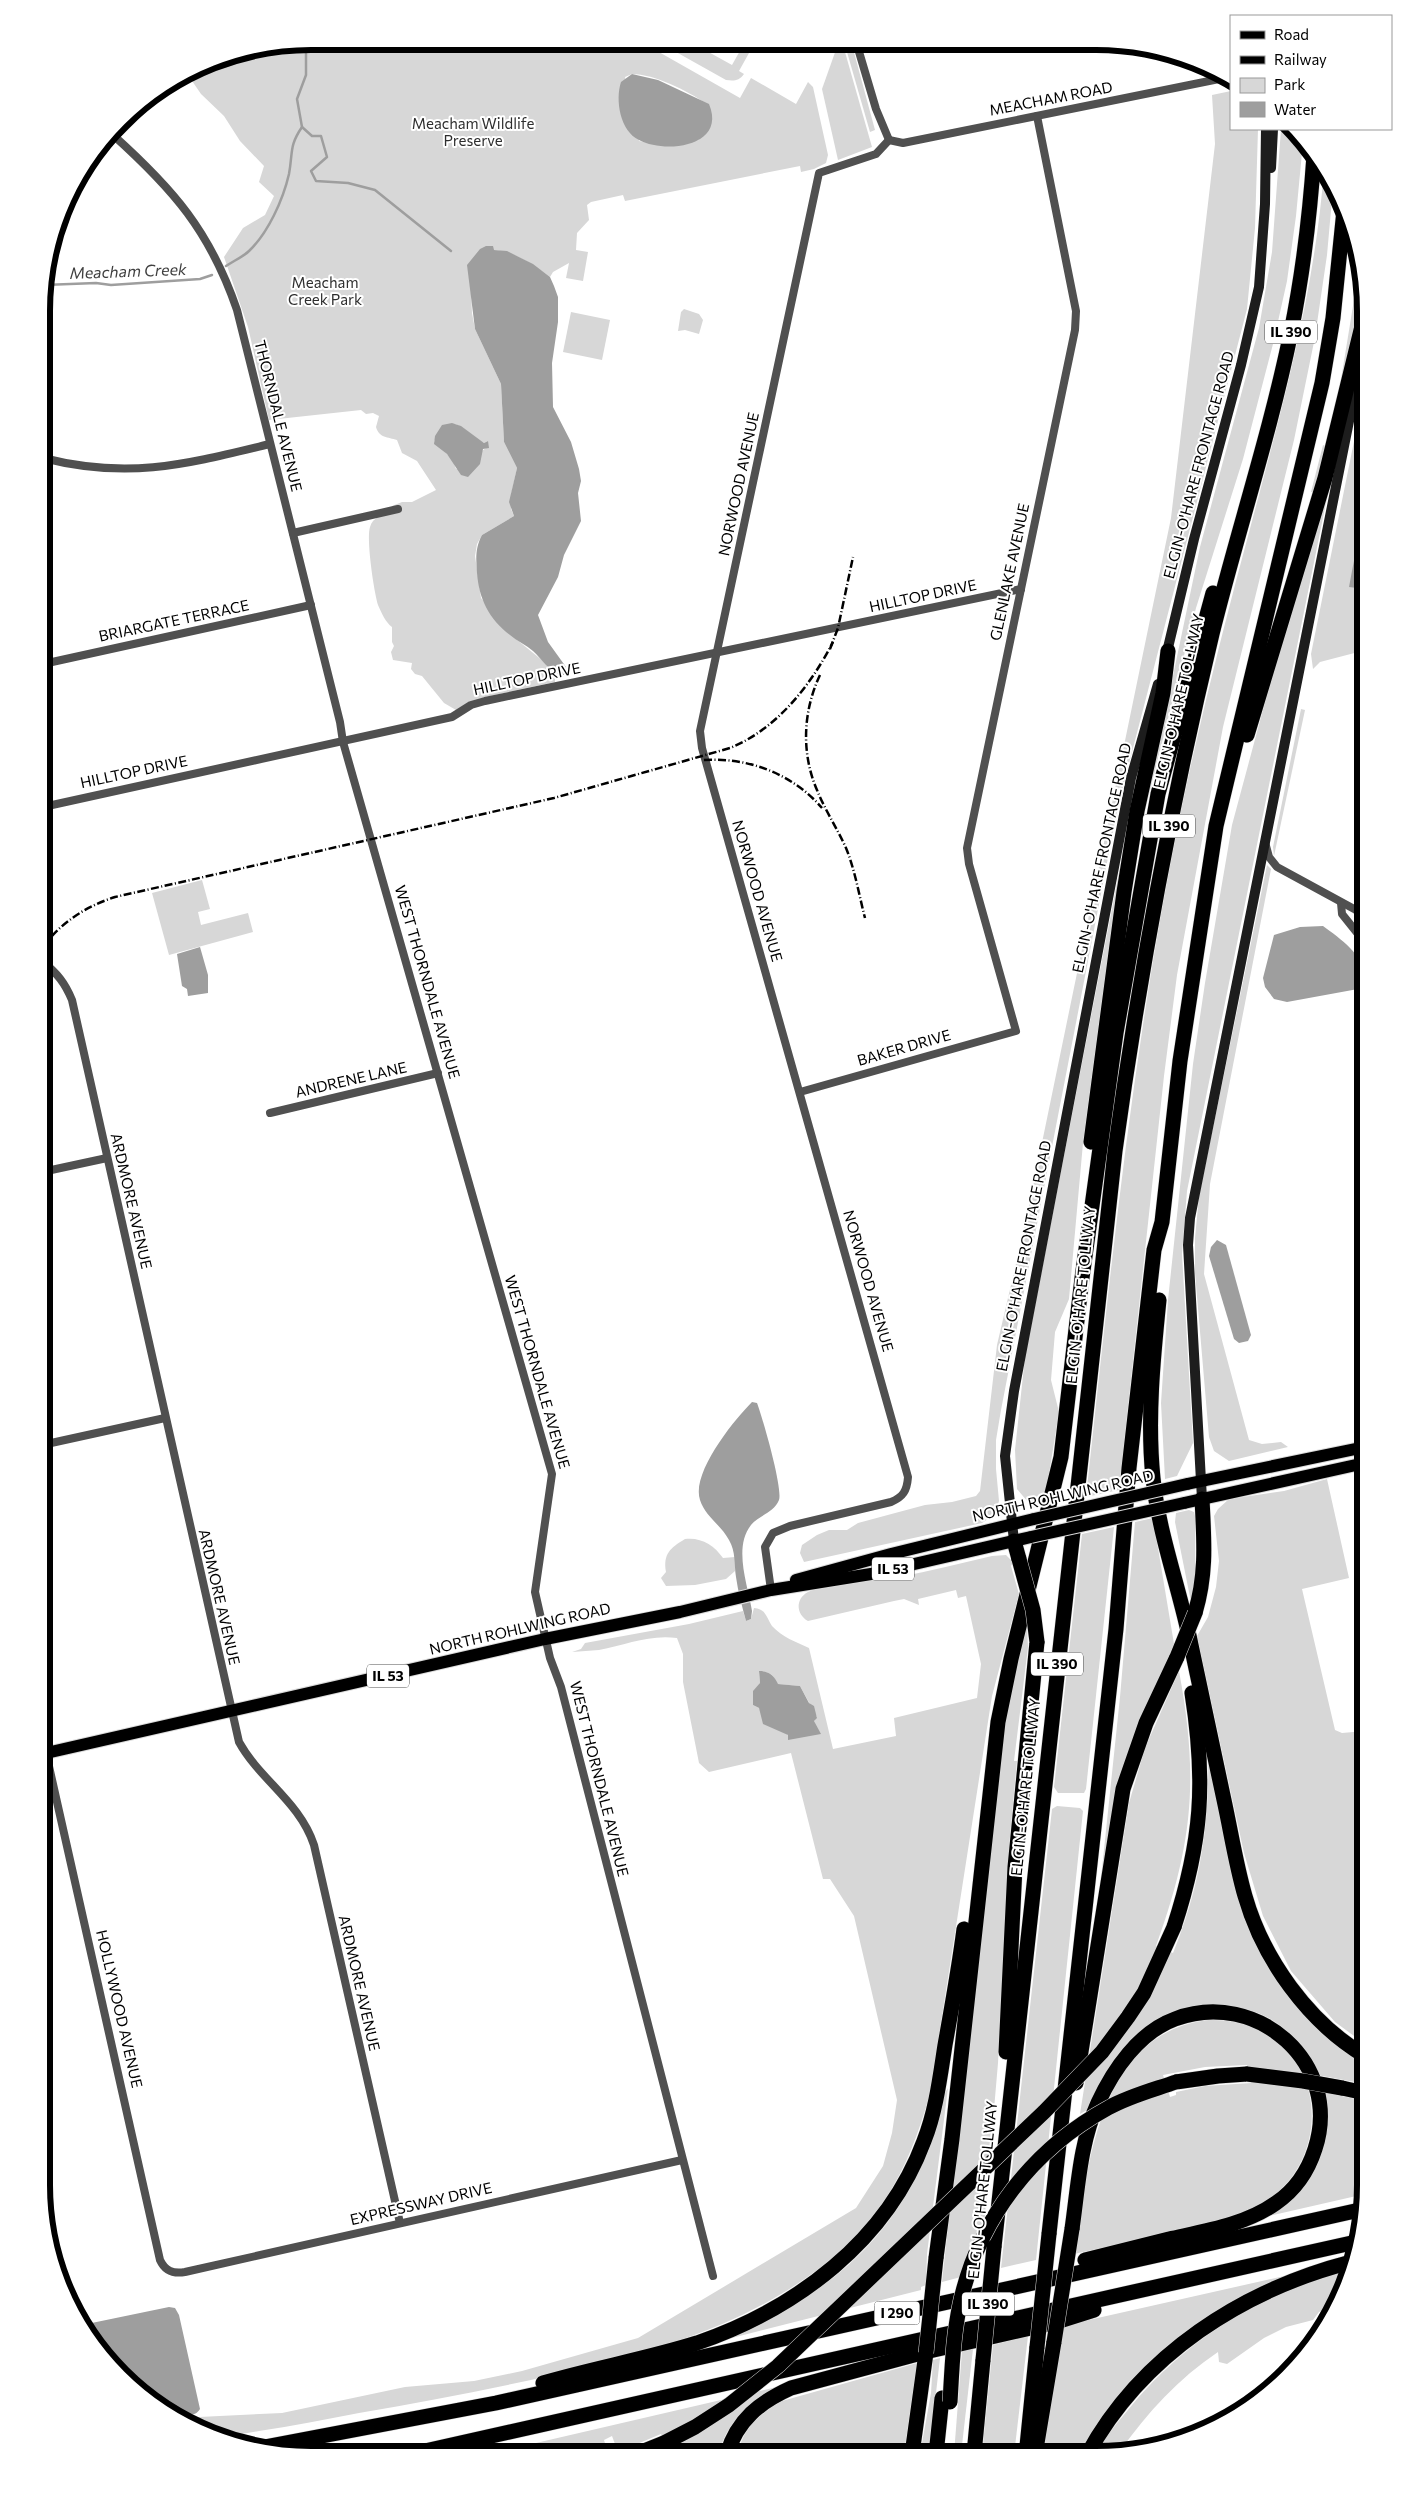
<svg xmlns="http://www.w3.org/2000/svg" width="1407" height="2496" font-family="Commissioner,sans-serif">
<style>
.green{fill:#d7d7d7;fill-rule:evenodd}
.water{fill:#9e9e9e}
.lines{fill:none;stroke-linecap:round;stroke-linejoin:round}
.stream{stroke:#9e9e9e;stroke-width:2.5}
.primary-casing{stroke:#dbdbdb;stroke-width:14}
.highway-casing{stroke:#dbdbdb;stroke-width:16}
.street{stroke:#505050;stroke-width:8}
.secondary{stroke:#1d1d1d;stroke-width:10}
.primary{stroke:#000;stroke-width:12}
.highway{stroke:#000;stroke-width:15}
.rail{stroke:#000;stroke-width:2.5;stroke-dasharray:8 2.5 1 2.5;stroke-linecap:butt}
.primary-bridge-casing{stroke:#dbdbdb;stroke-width:14;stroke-linecap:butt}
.highway-bridge-casing{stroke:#dbdbdb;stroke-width:16;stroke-linecap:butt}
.primary-bridge{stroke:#000;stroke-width:12}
.highway-bridge{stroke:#000;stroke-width:15}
.labels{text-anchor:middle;stroke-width:4;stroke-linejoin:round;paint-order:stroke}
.shield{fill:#fff;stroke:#4c4c4c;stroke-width:1}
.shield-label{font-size:14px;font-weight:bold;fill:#000}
.street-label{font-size:15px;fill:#000;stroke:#fff}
.park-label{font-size:15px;fill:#2e2e2e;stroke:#fff}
.water-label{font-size:16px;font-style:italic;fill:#3f3f3f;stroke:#fff}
.rim{fill:none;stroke:#000;stroke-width:6}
</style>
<rect width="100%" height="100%" fill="#fff"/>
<g class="green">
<path d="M 311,41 L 643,43 L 740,98 L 751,78 L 796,104 L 808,82 L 813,87 L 828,155 L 826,163 L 814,169 L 801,172 L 800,166 L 625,201 L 623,195 L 591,202 L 587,205 L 589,220 L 577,233 L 576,250 L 588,252 L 583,281 L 566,278 L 569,263 L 553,272 L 550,277 C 532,264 516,252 494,250 L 471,291 L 472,313 L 475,329 L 501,384 L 504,442 L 517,468 L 511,495 L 511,509 L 514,516 L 482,535 L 477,544 L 475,556 L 481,598 L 516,639 L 543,661 L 555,674 L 555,682 L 485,697 L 456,710 L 444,703 L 422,676 L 415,674 L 411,669 L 412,663 L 393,660 L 391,652 L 394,646 L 392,642 L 392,627 C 386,623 381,612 378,605 C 374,592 366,539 370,527 C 373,517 382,515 391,512 L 392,506 L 402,502 L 412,502 L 436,490 L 417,461 L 402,453 L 397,440 C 388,437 379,438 376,427 L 379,416 L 373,413 L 366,414 L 361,410 L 269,420 L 248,327 L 224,257 L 243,228 L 265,215 L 274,196 L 259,182 L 264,166 L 240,141 L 224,116 L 201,94 L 188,75 L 208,62 ZM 632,74 C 654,74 688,91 705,103 L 699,140 L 667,146 L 639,141 L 625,77 ZM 455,424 C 466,428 474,438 484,443 L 488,441 L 486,448 L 456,469 L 453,460 L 434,441 Z"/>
<path d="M 660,43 L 694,44 L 732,65 L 741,49 L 749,53 L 739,71 L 744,74 C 739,81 734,81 726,80 Z"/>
<polygon points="838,44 843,45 872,147 838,160 822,89"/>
<polygon points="845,45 852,45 875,130 870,132"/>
<polygon points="1231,91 1231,129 1258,129 1255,228 1247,309 1118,806 1001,1410 996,1440 996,1469 999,1501 994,1515 982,1523 804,1562 800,1553 802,1545 817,1535 829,1530 847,1530 858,1523 925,1505 952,1502 976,1496 980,1491 997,1345 1025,1225 1171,518 1215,144 1212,95"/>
<polygon points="1281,129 1292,129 1303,142 1296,216 1287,281 1273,344 1243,459 1196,608 1144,814 1200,547 1259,328 1272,252"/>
<path d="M 1324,169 L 1333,188 L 1327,255 L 1315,337 L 1294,440 L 1223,727 L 1177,975 L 1164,1076 L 1119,1490 L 1086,1497 C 1112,1257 1136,1015 1188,778 C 1207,692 1229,606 1252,521 C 1283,405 1315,290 1324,169 Z"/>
<polygon points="1359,269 1363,297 1362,303 1351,344 1345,383 1313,492 1311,492 1323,445 1325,446 1338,398"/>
<polygon points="684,309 699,314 703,320 699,334 685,330 678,331 681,312"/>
<polygon points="571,312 610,320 602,360 563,352"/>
<polygon points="1366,382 1366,650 1320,662 1313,669 1311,654"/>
<polygon points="1326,498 1327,498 1187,1191 1182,1254 1193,1443 1177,1476 1165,1479 1161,1403 1168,1300 1193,1064 1205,983 1232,825 1268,691"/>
<polygon points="1301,709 1305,710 1274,856 1273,847"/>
<polygon points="1134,795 1115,902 1083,1143 1069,1299 1055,1332 1051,1380 1059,1412 1044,1505 1033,1508 1017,1489 1015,1450 1025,1357"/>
<polygon points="1267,865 1271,869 1210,1184 1204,1274 1249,1440 1262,1444 1281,1442 1288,1447 1229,1461 1214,1451 1209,1437 1195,1273 1195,1238 1199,1196"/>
<polygon points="202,880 210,909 198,912 201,925 248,913 253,932 169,955 152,893"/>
<polygon points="1327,1479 1349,1578 1302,1589 1335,1730 1342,1733 1365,1731 1365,2044 1335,2022 1291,1971 1263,1916 1244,1853 1197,1636 1208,1617 1216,1587 1219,1561 1214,1516 1218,1509 1229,1499 1284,1491"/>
<polygon points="1189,1510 1194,1512 1195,1516 1195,1577 1191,1602 1175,1522 1176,1513"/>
<polygon points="1153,1518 1174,1644 1129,1752 1096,1926 1120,1697 1135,1522"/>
<polygon points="1114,1527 1086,1789 1084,1793 1058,1793 1054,1787 1082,1534"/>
<path d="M 685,1539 C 701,1537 714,1545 723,1558 L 735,1557 L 735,1571 L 726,1579 L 695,1585 L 666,1586 L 661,1578 L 666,1572 C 663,1554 670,1548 685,1539 Z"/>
<path d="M 1006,1555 L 1013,1562 L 1011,1566 L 1019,1594 L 992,1696 L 930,2093 C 908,2174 876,2230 806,2278 C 767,2305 725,2325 680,2340 C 576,2374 466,2394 359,2413 C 326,2419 293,2426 259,2431 C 247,2433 233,2436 220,2437 C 209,2437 198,2428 189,2422 L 199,2417 L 282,2413 L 405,2387 L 474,2381 L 522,2371 L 638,2338 L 856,2208 L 883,2166 L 892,2133 L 897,2100 L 854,1916 L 830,1879 L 823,1879 L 791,1753 L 709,1772 L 699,1763 L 683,1682 L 683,1654 L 677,1638 C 650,1634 625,1645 599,1650 C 590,1651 581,1651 572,1652 L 581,1649 L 585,1643 L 689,1624 L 743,1611 L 746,1621 L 751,1619 L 754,1608 C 766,1609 766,1617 772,1626 C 782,1637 796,1642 809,1648 L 833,1749 L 896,1736 L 894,1718 L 977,1698 L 981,1664 L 966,1596 L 958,1598 L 956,1590 L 918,1599 L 919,1605 L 904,1599 L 894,1601 L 808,1621 C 796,1614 795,1599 808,1592 C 825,1583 877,1581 899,1577 C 930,1571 961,1563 992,1556 ZM 759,1672 C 769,1671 774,1675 777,1684 L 800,1686 L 817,1717 L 814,1721 L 816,1728 L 788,1735 L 763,1715 L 759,1708 L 753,1705 L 760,1683 Z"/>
<polygon points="1027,1626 1028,1647 1014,1761 1017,1761 1009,1847 998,2063 980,2272 942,2282 987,1865 1006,1709"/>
<path d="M 1179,1671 C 1199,1778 1193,1844 1156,1946 L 1173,1953 C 1201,1884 1210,1823 1208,1748 L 1252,1933 L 1365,2063 L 1365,2084 L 1317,2075 C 1308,2062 1301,2048 1291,2036 C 1262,2002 1211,2001 1172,2013 L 1089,2109 L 1080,2114 L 1129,1803 L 1145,1748 Z"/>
<polygon points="1057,1806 1080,1808 1083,1811 1036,2260 1001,2268 1052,1809"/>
<path d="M 1208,2020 C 1222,2020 1236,2021 1249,2026 C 1326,2052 1332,2156 1268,2200 C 1241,2219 1203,2226 1171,2233 C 1139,2240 1106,2247 1074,2254 C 1088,2168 1097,2033 1208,2020 ZM 1247,2065 L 1251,2083 L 1205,2086 L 1176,2092 L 1176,2095 L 1170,2097 L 1163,2075 L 1205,2067 Z"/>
<path d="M 948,2088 L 927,2254 L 926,2285 L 921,2287 L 921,2290 L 716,2342 C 743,2328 771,2316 798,2301 C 848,2273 891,2228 916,2176 C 924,2161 931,2143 936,2127 C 939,2114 940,2099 948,2088 Z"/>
<polygon points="1323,2092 1365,2101 1365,2194 1265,2217 1324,2142 1326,2116"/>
<path d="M 1349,2270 L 1345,2288 L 1335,2305 L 1319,2312 L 1313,2320 L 1286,2327 L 1264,2338 L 1227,2364 L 1219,2362 L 1218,2352 C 1179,2378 1147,2413 1120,2451 L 1096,2455 C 1105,2436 1119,2421 1132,2405 C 1189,2337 1264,2292 1349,2270 Z"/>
<path d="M 1302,2272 C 1270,2287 1236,2301 1205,2319 C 1157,2347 1104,2405 1079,2455 L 1043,2455 L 1062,2326 Z"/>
<polygon points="1028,2336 1014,2455 982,2454 993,2345"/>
<polygon points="973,2349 961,2454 954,2454 962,2351"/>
<polygon points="940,2358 929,2454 920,2454 931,2393 933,2360"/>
<path d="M 917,2363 L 904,2454 L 738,2454 C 742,2428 761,2413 782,2401 Z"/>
<path d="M 781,2386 C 752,2402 727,2419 719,2454 L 662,2454 L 669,2450 L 661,2434 L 618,2452 L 612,2436 L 604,2440 L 608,2453 L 493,2453 Z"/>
</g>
<g class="water">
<path d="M 632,74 L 658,80 L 709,104 C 727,147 665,154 639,140 C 620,131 615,100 621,82 Z"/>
<path d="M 486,246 L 493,246 L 494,250 L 507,251 L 533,264 L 550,277 L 554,286 L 558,297 L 558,322 L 552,363 L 553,407 L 571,442 L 579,469 L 581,481 L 578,493 L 581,521 L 564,555 L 558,577 L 538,615 L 548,642 L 566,667 L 565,675 C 552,676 543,660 533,651 C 526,645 517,641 510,635 C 489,619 479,599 477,573 C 476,559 475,548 482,535 L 514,516 L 509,502 L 517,468 L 504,442 L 501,384 L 475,329 L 467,265 L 480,249 Z"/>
<polygon points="452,423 461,426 484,443 488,441 489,448 483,449 480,464 468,477 461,475 447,454 434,444 435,436 442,425"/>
<polygon points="1366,497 1366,586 1357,588 1349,587"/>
<path d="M 1323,926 C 1342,940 1369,958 1364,985 L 1358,989 L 1287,1002 L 1274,999 L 1265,987 L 1263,978 L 1274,935 L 1300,927 Z"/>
<polygon points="200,947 208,975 208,993 188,996 187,989 182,986 177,954"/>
<polygon points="1217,1240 1226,1245 1251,1335 1248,1341 1239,1343 1234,1339 1209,1256 1211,1247"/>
<path d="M 752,1402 L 757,1403 C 762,1416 783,1488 779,1500 C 774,1513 759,1515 751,1525 C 733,1548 748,1585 752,1611 L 751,1619 L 746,1621 C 742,1606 738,1592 736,1577 C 734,1564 736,1552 729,1540 C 721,1525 705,1516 700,1500 C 691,1473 734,1420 752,1402 Z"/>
<path d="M 759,1671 C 769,1671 774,1675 778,1684 L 800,1686 L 809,1703 L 814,1706 L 817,1718 L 814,1721 L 821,1734 L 788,1740 L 788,1735 L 763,1724 L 759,1708 L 753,1705 L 753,1691 L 760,1683 Z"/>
<path d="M 169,2307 L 175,2308 L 179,2315 L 200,2409 C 189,2428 144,2398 133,2387 C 116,2372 102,2352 87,2335 L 82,2325 Z"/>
</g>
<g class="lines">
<g class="stream">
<polyline points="302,127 312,136 321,136 327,157 311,171 316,181 348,183 375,190 451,251"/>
<path d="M 226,266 C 233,261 243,257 249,251 C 268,233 283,200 289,174 C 293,152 289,146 302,127 L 297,99 L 306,75 L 306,49 L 310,41"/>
<polyline points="44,285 96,283 111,285 200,279 212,275"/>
</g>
<g class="primary-casing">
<g id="primary">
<polyline points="1187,1484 1365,1447"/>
<polyline points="1184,1503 1365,1463"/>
<polyline points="796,1580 891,1554 1034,1519"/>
<polyline points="42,1754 545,1639 680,1612 771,1590 871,1574 1031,1537"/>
</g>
</g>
<g class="highway-casing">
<g id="highway">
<polyline points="1247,735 1325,478 1361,330 1366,321"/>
<polyline points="1091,1142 1124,892 1137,811 1163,693 1168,651"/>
<path d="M 1159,1300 C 1153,1359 1147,1419 1153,1478 C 1159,1536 1180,1589 1191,1645 C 1202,1697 1213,1749 1224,1800 C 1231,1832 1236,1865 1245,1896 C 1263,1959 1308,2022 1365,2056"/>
<polyline points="1014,1541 1019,1559"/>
<path d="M 1195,1613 C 1207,1573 1204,1540 1202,1499"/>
<path d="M 1174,1927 C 1202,1841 1206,1782 1192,1693"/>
<polyline points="1006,2052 1015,1867 1037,1642"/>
<polyline points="1176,2082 1218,2076 1247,2074"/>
<polyline points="1076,2083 1123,1789 1146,1723 1177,1657"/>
<polyline points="1342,2088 1365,2093"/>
<path d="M 1072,2229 C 1078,2188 1080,2142 1098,2103 C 1113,2070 1139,2032 1175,2019 C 1257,1988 1343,2064 1315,2149 C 1308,2171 1295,2190 1276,2203 C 1245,2225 1205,2231 1169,2239 C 1141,2246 1113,2253 1085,2260"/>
<polyline points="1049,2234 1116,1629 1129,1468 1154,1250 1162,1222 1180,1061 1216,826 1322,383 1333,318 1344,210"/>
<path d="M 994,2247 L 1115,1151 C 1139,977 1171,805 1212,634 C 1237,533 1270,434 1291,332 C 1303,273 1310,214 1314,155"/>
<polyline points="936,2258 952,2139 998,1722 1011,1659 1061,1457 1082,1278 1116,1033 1158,794 1213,593"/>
<path d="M 543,2383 C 594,2368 646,2359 697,2343 C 796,2309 887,2241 924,2141 C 936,2111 940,2077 945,2045 C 952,2006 959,1968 964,1929"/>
<polyline points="1027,2446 1037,2347"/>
<polyline points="259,2448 496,2403 1364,2209"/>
<polyline points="416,2453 1356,2242"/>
<polyline points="639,2453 664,2443"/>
<path d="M 727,2454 C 737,2420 760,2402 791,2388 L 925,2352 L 1053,2323 L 1094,2310"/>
<polyline points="912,2454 926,2353"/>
<polyline points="936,2454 942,2398"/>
<polyline points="974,2454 983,2360"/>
<polyline points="1035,2455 1054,2342"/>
<path d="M 1087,2455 C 1142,2354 1243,2290 1351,2262"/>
</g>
</g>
<g class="street">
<polyline points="857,45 876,109 889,140"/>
<path d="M 113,135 C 173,189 210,231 237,310 L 340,722 L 343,742 L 552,1474 L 535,1592 L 550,1658 L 561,1687 L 713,2276"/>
<polyline points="115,137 162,90"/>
<polyline points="889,140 903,143 1219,79"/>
<path d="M 43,458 C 129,480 187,464 270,444"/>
<polyline points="293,533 398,509"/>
<polyline points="43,664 311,605"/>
<polyline points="43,807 452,717 471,705 485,701 1021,589"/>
<polyline points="1265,842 1269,857 1277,867 1356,910 1366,921"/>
<polyline points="1341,903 1342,914 1366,944"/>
<path d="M 43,962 C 57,973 65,983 72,1000 L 239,1742 C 260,1780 300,1802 314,1845 L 400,2223"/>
<polyline points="800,1092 1016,1031 969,864 967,848 1075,330 1076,311 1037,116"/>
<polyline points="270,1113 438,1073"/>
<polyline points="42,1172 107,1158"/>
<polyline points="42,1445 165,1418"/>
<path d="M 771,1590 L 765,1547 L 773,1533 L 790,1526 L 891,1502 C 903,1497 907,1491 908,1477 L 702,748 L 700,731 L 819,173 L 876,154 L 889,140"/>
<path d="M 46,1753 L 160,2260 C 165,2271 173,2274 185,2272 L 682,2160"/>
</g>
<g class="secondary">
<polyline points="1271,168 1273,129"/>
<polyline points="1166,656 1194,539 1241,365 1259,287 1265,204 1266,129"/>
<polyline points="1202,1499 1188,1245 1190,1218 1362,356"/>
<polyline points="1014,1541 1005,1456 1014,1391 1131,778 1158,684"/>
</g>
<use href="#primary" class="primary"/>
<use href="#highway" class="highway"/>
<g class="rail">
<polyline points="830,649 838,628 853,557"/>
<path d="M 820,675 C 803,711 801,753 817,790 C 825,810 837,828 846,848 C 855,870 859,895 865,918"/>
<path d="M 704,760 C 748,757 793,774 822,808"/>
<path d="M 43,947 C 61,922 87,906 115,897 L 554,798 L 730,748 C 777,729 811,685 833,642"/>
</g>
<g class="primary-bridge-casing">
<g id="primary-bridge">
<polyline points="1034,1519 1187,1484"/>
<polyline points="1031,1537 1184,1503"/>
</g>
</g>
<g class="highway-bridge-casing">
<g id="highway-bridge">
<polyline points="1019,1559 1033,1610 1037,1642"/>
<polyline points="1177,1657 1195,1613"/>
<polyline points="1247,2074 1303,2081 1342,2088"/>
<polyline points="1054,2342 1072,2229"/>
<polyline points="1037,2347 1049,2234"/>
<polyline points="926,2353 936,2258"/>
<polyline points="983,2360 994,2247"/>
<path d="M 950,2402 C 952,2369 953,2336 960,2304 C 978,2219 1033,2149 1108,2108 C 1129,2096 1153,2090 1176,2082"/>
<polyline points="664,2443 695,2427 729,2405 778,2366 1044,2112 1102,2052 1128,2017 1144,1993 1174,1927"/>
</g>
</g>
<use href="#primary-bridge" class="primary-bridge"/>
<use href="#highway-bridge" class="highway-bridge"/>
</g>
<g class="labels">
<g class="shield">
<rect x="1265" y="320.5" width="52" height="23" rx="4"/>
<rect x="1143" y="814.5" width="52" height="23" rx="4"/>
<rect x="872" y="1557.5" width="42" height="23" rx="4"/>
<rect x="1031" y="1652.5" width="52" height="23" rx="4"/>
<rect x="367" y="1664.5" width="42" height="23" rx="4"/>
<rect x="962" y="2292.5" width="52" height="23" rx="4"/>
<rect x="874.5" y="2301.5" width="45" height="23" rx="4"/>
</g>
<g class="shield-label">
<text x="1291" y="337">IL 390</text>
<text x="1169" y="831">IL 390</text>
<text x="893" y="1574">IL 53</text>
<text x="1057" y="1669">IL 390</text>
<text x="388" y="1681">IL 53</text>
<text x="988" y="2309">IL 390</text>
<text x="897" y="2318">I 290</text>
</g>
<g class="street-label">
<text transform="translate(1051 99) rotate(-11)" y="5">MEACHAM ROAD</text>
<text transform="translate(278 416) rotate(76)" y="5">THORNDALE AVENUE</text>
<text transform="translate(1199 465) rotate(-75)" y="5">ELGIN-O'HARE FRONTAGE ROAD</text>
<text transform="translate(739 484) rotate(-78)" y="5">NORWOOD AVENUE</text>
<text transform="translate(1010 572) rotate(-78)" y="5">GLENLAKE AVENUE</text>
<text transform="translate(923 596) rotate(-12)" y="5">HILLTOP DRIVE</text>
<text transform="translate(174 621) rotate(-12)" y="5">BRIARGATE TERRACE</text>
<text transform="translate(527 679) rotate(-12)" y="5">HILLTOP DRIVE</text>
<text transform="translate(1179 701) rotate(-77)" y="5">ELGIN-O'HARE TOLLWAY</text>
<text transform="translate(134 772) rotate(-12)" y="5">HILLTOP DRIVE</text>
<text transform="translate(1102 858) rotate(-78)" y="5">ELGIN-O'HARE FRONTAGE ROAD</text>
<text transform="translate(757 891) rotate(74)" y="5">NORWOOD AVENUE</text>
<text transform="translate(427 982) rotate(74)" y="5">WEST THORNDALE AVENUE</text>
<text transform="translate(904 1048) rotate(-16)" y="5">BAKER DRIVE</text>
<text transform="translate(351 1080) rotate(-13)" y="5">ANDRENE LANE</text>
<text transform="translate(131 1201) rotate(77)" y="5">ARDMORE AVENUE</text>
<text transform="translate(1024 1256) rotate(-79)" y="5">ELGIN-O'HARE FRONTAGE ROAD</text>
<text transform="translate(868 1281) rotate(74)" y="5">NORWOOD AVENUE</text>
<text transform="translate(1081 1295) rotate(-84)" y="5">ELGIN-O'HARE TOLLWAY</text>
<text transform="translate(537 1372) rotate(74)" y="5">WEST THORNDALE AVENUE</text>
<text transform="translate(1063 1496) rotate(-13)" y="5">NORTH ROHLWING ROAD</text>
<text transform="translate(219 1597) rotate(77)" y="5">ARDMORE AVENUE</text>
<text transform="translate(520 1629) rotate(-13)" y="5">NORTH ROHLWING ROAD</text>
<text transform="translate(599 1779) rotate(76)" y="5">WEST THORNDALE AVENUE</text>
<text transform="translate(1026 1787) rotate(-84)" y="5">ELGIN-O'HARE TOLLWAY</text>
<text transform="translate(359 1983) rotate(77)" y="5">ARDMORE AVENUE</text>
<text transform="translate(119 2009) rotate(77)" y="5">HOLLYWOOD AVENUE</text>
<text transform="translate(983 2190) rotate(-84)" y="5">ELGIN-O'HARE TOLLWAY</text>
<text transform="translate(421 2204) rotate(-13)" y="5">EXPRESSWAY DRIVE</text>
</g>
<g class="park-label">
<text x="473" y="129">Meacham Wildlife<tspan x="473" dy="17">Preserve</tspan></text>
<text x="325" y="288">Meacham<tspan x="325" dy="17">Creek Park</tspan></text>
</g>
<g class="water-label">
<text transform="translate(128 271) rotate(-2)" y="6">Meacham Creek</text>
</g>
</g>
<path d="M0 0H1407V2496H0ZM311 50H1096A261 261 0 0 1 1357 311V2185A261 261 0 0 1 1096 2446H311A261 261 0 0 1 50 2185V311A261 261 0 0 1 311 50Z" fill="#fff" fill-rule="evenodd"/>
<path class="rim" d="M311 50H1096A261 261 0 0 1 1357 311V2185A261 261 0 0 1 1096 2446H311A261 261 0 0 1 50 2185V311A261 261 0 0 1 311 50Z"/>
<rect x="1230" y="15" width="162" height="115" fill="#ffffff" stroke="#999999"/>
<rect x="1240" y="31" width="25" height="8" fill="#000000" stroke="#999999"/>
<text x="1274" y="40" font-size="15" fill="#000000">Road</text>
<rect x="1240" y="56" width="25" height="8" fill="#000000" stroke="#999999"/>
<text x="1274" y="65" font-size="15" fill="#000000">Railway</text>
<rect x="1240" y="78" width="25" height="15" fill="#d7d7d7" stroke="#999999"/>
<text x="1274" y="90" font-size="15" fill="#000000">Park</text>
<rect x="1240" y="102" width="25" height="15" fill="#9e9e9e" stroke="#999999"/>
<text x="1274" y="115" font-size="15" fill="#000000">Water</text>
</svg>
